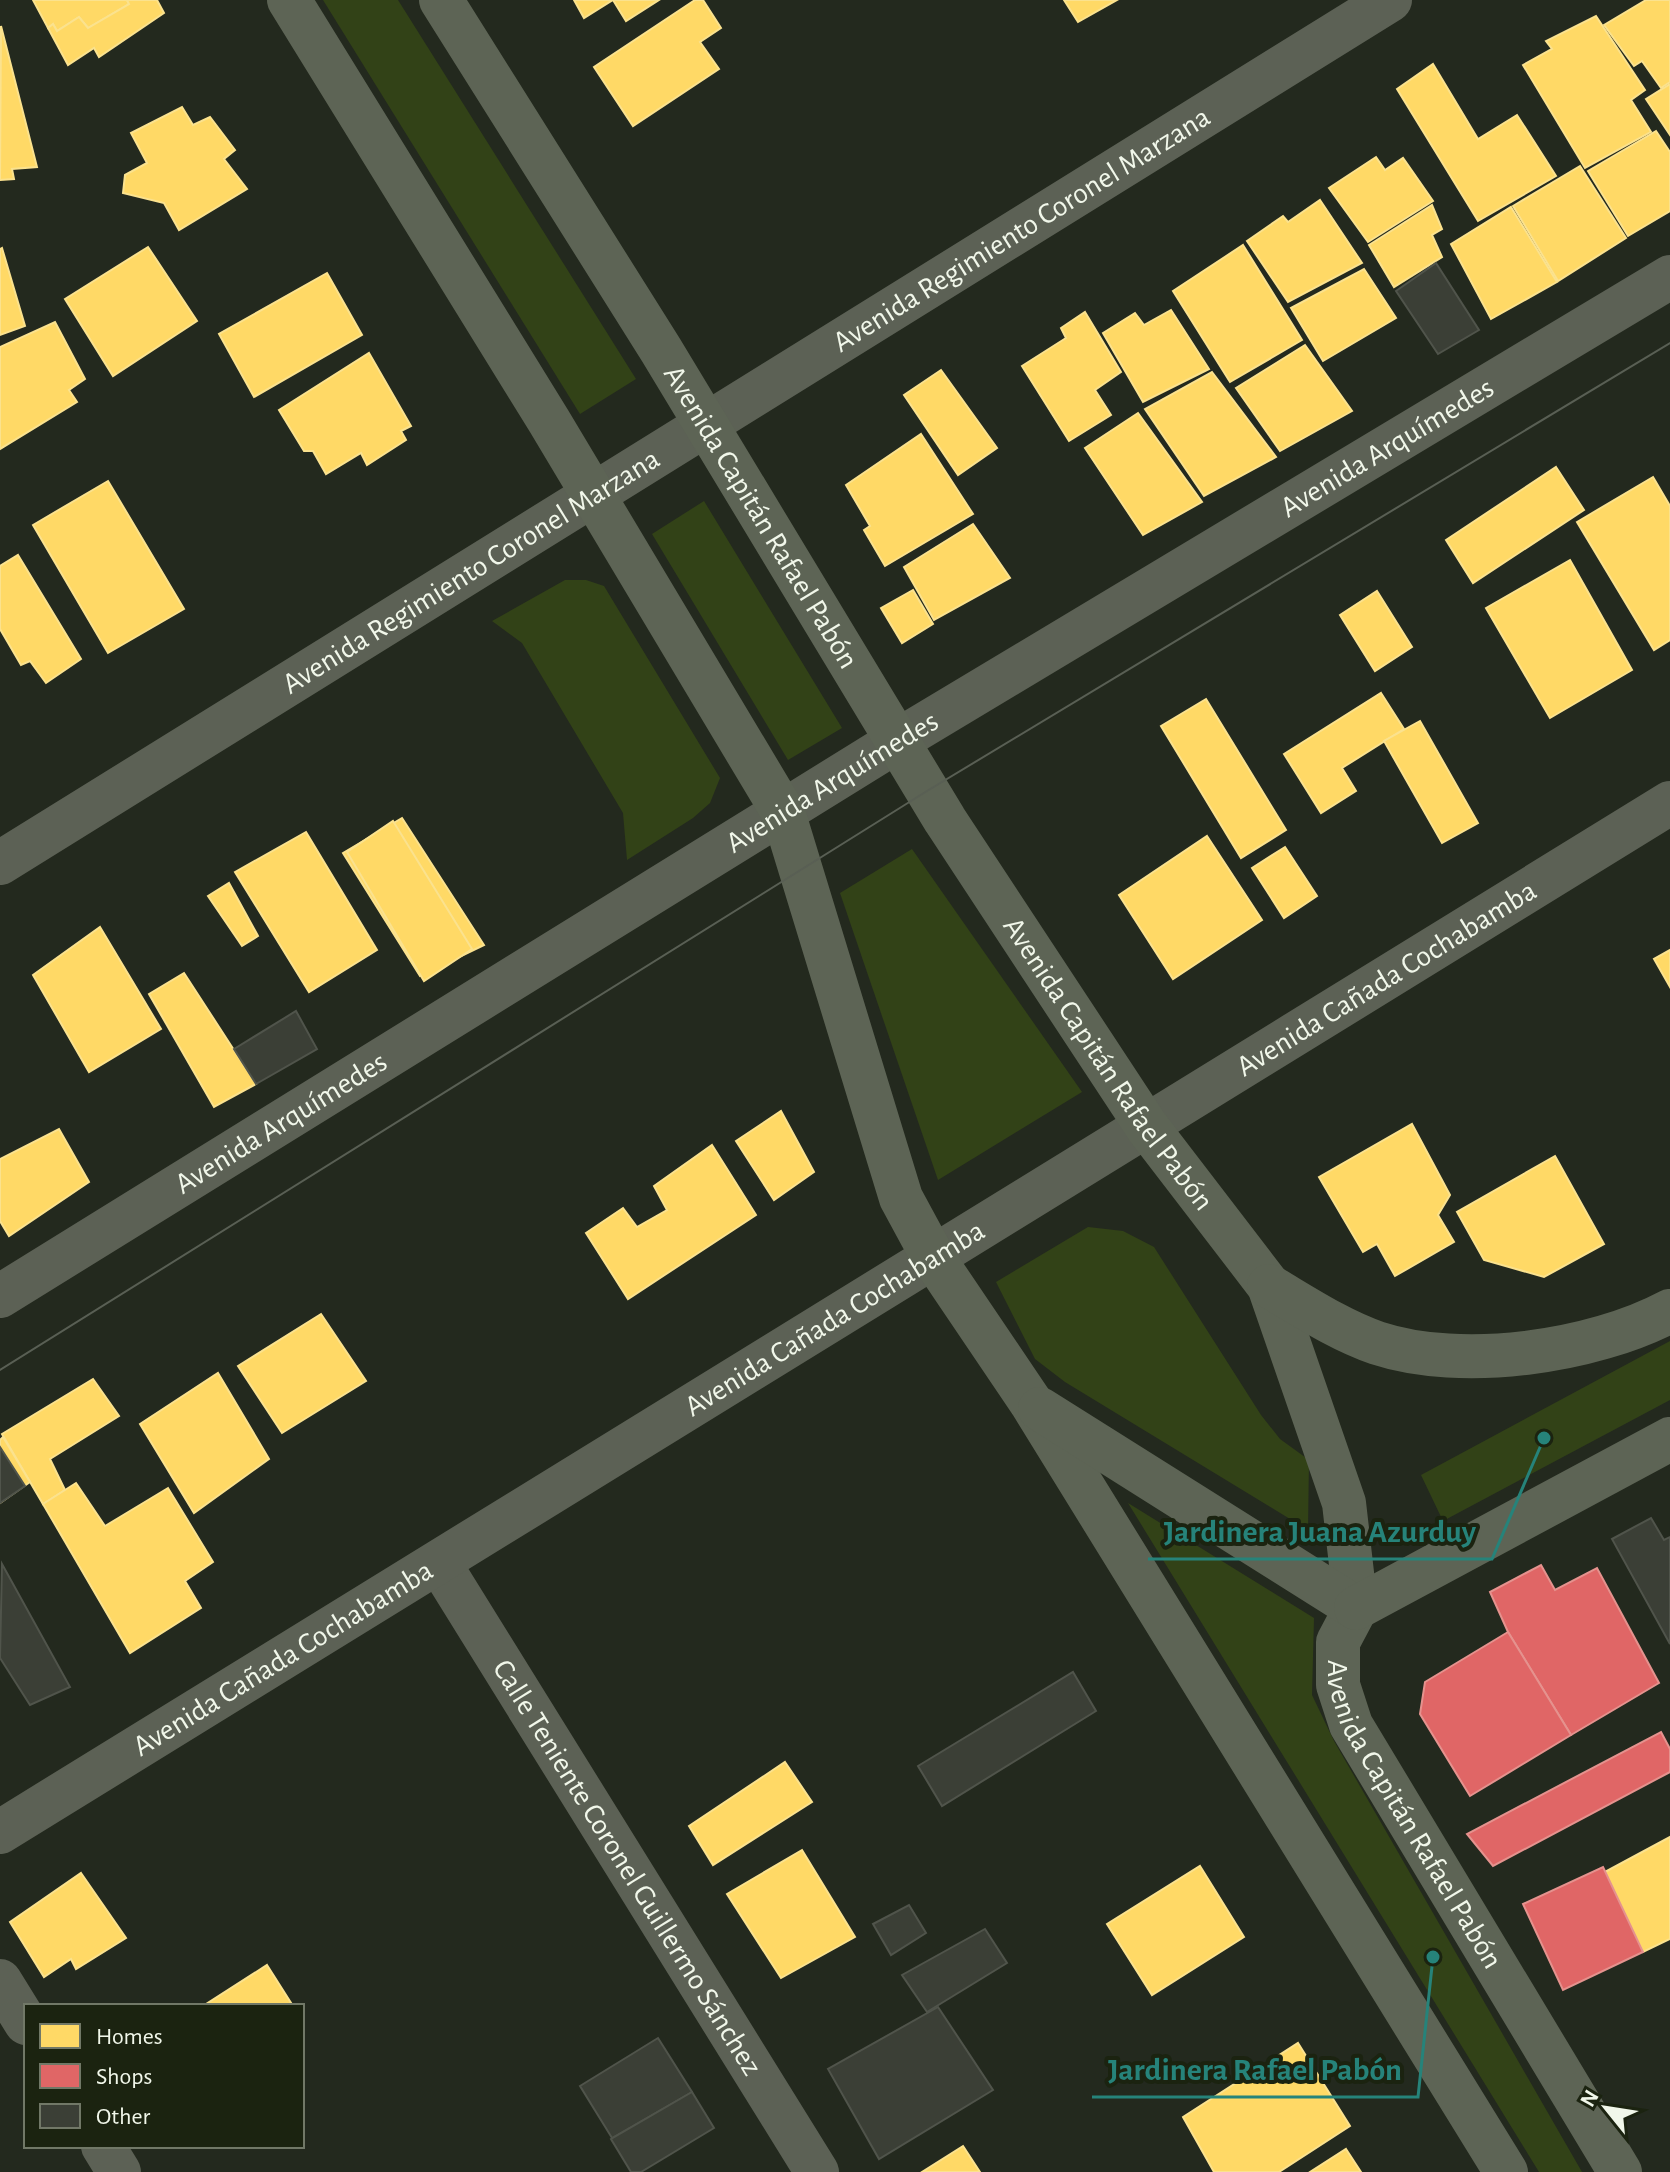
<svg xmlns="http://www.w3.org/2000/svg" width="1670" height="2172" font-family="'Alegreya Sans',sans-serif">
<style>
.green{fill:#324217}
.homes{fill:#ffd966;stroke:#fbe28e;stroke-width:2}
.shops{fill:#e06666;stroke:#e5928e;stroke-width:2}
.building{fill:#3b3f36;stroke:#50544b;stroke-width:2}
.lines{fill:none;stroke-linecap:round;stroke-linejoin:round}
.street{stroke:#5c6155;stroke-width:44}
.secondary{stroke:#5d6455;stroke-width:44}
.tram{stroke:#595f54;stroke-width:2}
.labels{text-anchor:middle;stroke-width:8;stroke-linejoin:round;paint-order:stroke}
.street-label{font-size:30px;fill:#f1f7ea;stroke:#1b2310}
.leader{fill:none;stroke:#26837a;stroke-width:3}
.callout-dot{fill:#26837a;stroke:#1b2310;stroke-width:3}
.callout-label{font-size:32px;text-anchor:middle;font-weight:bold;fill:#26837a;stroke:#1b2310;stroke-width:8;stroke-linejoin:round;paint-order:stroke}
</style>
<rect width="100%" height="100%" fill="#23291e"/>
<g class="green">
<polygon points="323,0 398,0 636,379 580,414"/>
<polygon points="704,501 842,728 788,760 652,534"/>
<polygon points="565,580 586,580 604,586 720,778 710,803 693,818 627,860 623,813 522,643 492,621"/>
<polygon points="912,849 1082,1092 938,1180 840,893"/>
<polygon points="1088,1227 1123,1231 1154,1247 1261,1415 1280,1439 1309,1460 1308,1530 1065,1382 1035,1359 996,1282"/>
<polygon points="1670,1341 1670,1400 1443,1521 1421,1475"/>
<polygon points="1128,1503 1314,1618 1312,1695 1334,1741 1582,2172 1539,2172"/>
</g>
<g class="homes">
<polygon points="33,0 127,0 129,4 88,28 79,17 57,31 53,24 48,28"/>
<polygon points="127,0 157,0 164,13 99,57 94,48 68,65 48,28 53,24 57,31 79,17 88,28 129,4"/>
<polygon points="574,0 659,0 626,21 613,0 584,18"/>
<polygon points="695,0 703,0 721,28 700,42 719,69 633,126 594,67"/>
<polygon points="1064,0 1117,0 1078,22"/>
<polygon points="1646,0 1670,0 1670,82 1661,88 1642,61 1634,66 1604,25"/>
<polygon points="1596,16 1645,90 1631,100 1651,132 1585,168 1523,65 1552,49 1546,41"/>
<polygon points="1,26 37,167 12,169 14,179 0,180"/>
<polygon points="1433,64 1478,139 1517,115 1556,176 1478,221 1397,89"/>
<polygon points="1670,84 1670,135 1646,99"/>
<polygon points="182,107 193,125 210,117 235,150 224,159 247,189 179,230 164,203 123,193 125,175 147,163 131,133"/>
<polygon points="1656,131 1670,152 1670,211 1628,236 1588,171"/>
<polygon points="1376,157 1385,170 1403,158 1433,201 1368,242 1329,188"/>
<polygon points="1580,166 1626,238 1558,281 1513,206"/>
<polygon points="1320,200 1362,263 1288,302 1247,241 1283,216 1288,222"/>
<polygon points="1432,205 1442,229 1432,235 1442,257 1394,287 1369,245"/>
<polygon points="1511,207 1557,282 1491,319 1451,244"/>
<polygon points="1243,245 1302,340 1230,382 1173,291"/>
<polygon points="148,247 197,321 113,376 65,299"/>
<polygon points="2,248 25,326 0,335 0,249"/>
<polygon points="1364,269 1396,318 1323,361 1291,308"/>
<polygon points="327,273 362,335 254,397 219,334"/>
<polygon points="1171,310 1209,369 1143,402 1103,333 1135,313 1144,325"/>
<polygon points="1085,312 1121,372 1095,390 1111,415 1069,441 1022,366 1066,338 1061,328"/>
<polygon points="55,322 85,379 69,390 77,402 0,449 0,347"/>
<polygon points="1305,345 1352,411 1280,451 1236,388"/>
<polygon points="369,353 411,426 401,431 406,440 367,465 361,453 326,474 313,451 304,451 279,410"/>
<polygon points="941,370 997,448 958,475 904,395"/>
<polygon points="1212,372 1276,457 1204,496 1145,409"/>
<polygon points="1138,413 1202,502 1143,535 1085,448"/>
<polygon points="921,434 973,514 885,566 864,530 870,526 846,485"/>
<polygon points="1556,467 1584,510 1473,583 1446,540"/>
<polygon points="1653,477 1670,506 1670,640 1654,650 1577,522"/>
<polygon points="108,481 184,609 108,653 33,525"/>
<polygon points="973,524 1010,578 934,620 904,567"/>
<polygon points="18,555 81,659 46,683 30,661 21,665 0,629 0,566"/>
<polygon points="1570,560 1632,670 1550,718 1486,608"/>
<polygon points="913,590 933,624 902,643 881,608"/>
<polygon points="1377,591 1412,647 1375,671 1340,615"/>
<polygon points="1381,693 1404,729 1342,768 1356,791 1321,813 1284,754"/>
<polygon points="1206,699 1286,830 1241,858 1161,726"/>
<polygon points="1420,721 1478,823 1442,843 1384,741"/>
<polygon points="402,818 484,945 420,976 343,853"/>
<polygon points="393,821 472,949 424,981 347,852"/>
<polygon points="306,832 377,950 309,992 235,872"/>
<polygon points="1207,836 1262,920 1173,979 1119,895"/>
<polygon points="1285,847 1317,896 1284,918 1252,868"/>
<polygon points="229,883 258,936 242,946 208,896"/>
<polygon points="100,927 161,1029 89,1072 33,975"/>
<polygon points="1670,950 1670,987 1654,959"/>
<polygon points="184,973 256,1084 214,1107 149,994"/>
<polygon points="781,1111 814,1172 774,1200 736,1141"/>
<polygon points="1412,1124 1450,1195 1438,1215 1454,1242 1395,1276 1377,1244 1363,1252 1319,1177"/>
<polygon points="59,1129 89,1182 9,1236 0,1221 0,1159"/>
<polygon points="712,1145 756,1215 628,1299 586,1233 623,1208 637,1227 667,1210 654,1186"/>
<polygon points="1555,1156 1604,1244 1544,1277 1484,1260 1457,1212"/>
<polygon points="321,1314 366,1381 282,1433 238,1366"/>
<polygon points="218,1373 269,1459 194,1513 140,1424"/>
<polygon points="93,1379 119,1416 50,1459 65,1490 43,1504 2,1434"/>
<polygon points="3,1437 30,1482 0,1503 0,1440"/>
<polygon points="76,1483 105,1526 168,1488 213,1562 185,1581 201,1608 130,1653 43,1504"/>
<polygon points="785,1762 812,1802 713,1865 689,1826"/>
<polygon points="1670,1837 1670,1939 1643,1952 1603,1873"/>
<polygon points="802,1850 855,1937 781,1978 727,1894"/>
<polygon points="1200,1866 1244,1937 1152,1995 1107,1924"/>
<polygon points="81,1873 126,1938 76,1969 71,1959 44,1977 10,1922"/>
<polygon points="267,1965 293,2006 203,2006"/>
<polygon points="1298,2043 1350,2126 1279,2172 1214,2172 1183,2117"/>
<polygon points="963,2146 980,2172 922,2172"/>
<polygon points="1346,2149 1361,2172 1310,2172"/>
</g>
<g class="shops">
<polygon points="1541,1565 1555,1590 1597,1568 1659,1683 1571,1735 1508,1632 1490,1592"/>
<polygon points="1508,1632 1571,1735 1470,1796 1420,1714 1425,1682"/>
<polygon points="1661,1732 1670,1749 1670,1772 1493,1866 1467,1834"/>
<polygon points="1603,1867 1643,1952 1563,1990 1523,1904"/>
</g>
<g class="building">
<polygon points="1436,263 1479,330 1438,354 1396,291"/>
<polygon points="296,1011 317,1049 256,1084 234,1049"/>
<polygon points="0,1447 25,1486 0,1503"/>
<polygon points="1651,1518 1664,1540 1670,1537 1670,1644 1612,1539"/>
<polygon points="2,1564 70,1687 30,1705 0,1658"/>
<polygon points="1073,1672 1096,1711 942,1806 918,1766"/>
<polygon points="909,1905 926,1933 891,1955 873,1924"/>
<polygon points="985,1929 1007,1963 927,2012 902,1975"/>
<polygon points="938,2007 993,2090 879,2159 828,2069"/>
<polygon points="658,2038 692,2092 612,2138 580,2086"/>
<polygon points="692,2092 714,2128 641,2172 631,2172 611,2139"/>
</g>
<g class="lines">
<g class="street">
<path id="s1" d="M 0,863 L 1390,0"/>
<path id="s2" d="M 0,1296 L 897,741 L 1670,277"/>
<path id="s3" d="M 439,1563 L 817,2172"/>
<path id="s4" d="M 0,1832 L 1670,803"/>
<polyline points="0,1981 26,2023"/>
<polyline points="103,2146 119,2172"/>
</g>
<g class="secondary">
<polyline points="289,0 549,421 783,812 901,1198 934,1259 1032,1404 1506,2172"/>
<path id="s5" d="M 441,0 L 661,350 L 945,820 L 1147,1127 L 1269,1286 L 1344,1503 L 1356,1608 L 1338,1642 L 1338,1685 L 1351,1725 L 1620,2172"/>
<path d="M 1269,1286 C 1303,1306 1339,1330 1377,1343 C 1462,1371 1593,1352 1670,1311"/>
<polyline points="1040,1409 1356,1608"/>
<polyline points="1356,1608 1670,1439"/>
</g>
<polyline class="tram" points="0,1370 927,791 1670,343"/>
</g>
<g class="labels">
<g class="street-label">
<text dy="10" stroke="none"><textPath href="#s1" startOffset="1202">Avenida Regimiento Coronel Marzana</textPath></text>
<text dy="10" stroke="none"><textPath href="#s2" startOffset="1626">Avenida Arquímedes</textPath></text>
<text dy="10" stroke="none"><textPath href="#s5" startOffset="608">Avenida Capitán Rafael Pabón</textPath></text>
<text dy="10" stroke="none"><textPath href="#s1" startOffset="554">Avenida Regimiento Coronel Marzana</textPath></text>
<text dy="10" stroke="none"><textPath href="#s2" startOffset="978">Avenida Arquímedes</textPath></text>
<text dy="10" stroke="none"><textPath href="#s4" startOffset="1628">Avenida Cañada Cochabamba</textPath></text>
<text dy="10" stroke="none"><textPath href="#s5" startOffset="1256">Avenida Capitán Rafael Pabón</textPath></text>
<text dy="10" stroke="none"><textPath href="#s2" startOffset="330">Avenida Arquímedes</textPath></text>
<text dy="10" stroke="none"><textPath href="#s4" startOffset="980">Avenida Cañada Cochabamba</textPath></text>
<text dy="10" stroke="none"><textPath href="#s4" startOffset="332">Avenida Cañada Cochabamba</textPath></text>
<text dy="10" stroke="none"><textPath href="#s5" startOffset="2096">Avenida Capitán Rafael Pabón</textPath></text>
<text dy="10" stroke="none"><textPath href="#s3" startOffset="358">Calle Teniente Coronel Guillermo Sánchez</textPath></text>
</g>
</g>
<path class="leader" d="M1544 1438L1492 1559H1148M1433 1957L1418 2097H1092"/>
<g class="callout-dot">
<circle cx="1544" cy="1438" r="8"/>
<circle cx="1433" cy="1957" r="8"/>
</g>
<g class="callout-label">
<text x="1320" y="1542">Jardinera Juana Azurduy</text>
<text x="1255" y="2080">Jardinera Rafael Pabón</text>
</g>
<rect x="24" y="2004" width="280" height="144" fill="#1b2310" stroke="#717867" stroke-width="2"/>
<rect x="40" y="2024" width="40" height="24" fill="#ffd966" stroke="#717867" stroke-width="2"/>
<text x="96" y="2044" font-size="24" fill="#f1f7ea">Homes</text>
<rect x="40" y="2064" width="40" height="24" fill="#e06666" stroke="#717867" stroke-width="2"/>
<text x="96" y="2084" font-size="24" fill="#f1f7ea">Shops</text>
<rect x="40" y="2104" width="40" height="24" fill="#3b3f36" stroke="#717867" stroke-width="2"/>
<text x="96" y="2124" font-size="24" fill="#f1f7ea">Other</text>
<g transform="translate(1606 2108) rotate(300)" stroke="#1b2310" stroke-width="6" paint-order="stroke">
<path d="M0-6L14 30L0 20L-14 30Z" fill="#f1f7ea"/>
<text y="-12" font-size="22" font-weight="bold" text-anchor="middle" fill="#f1f7ea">N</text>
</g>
</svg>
